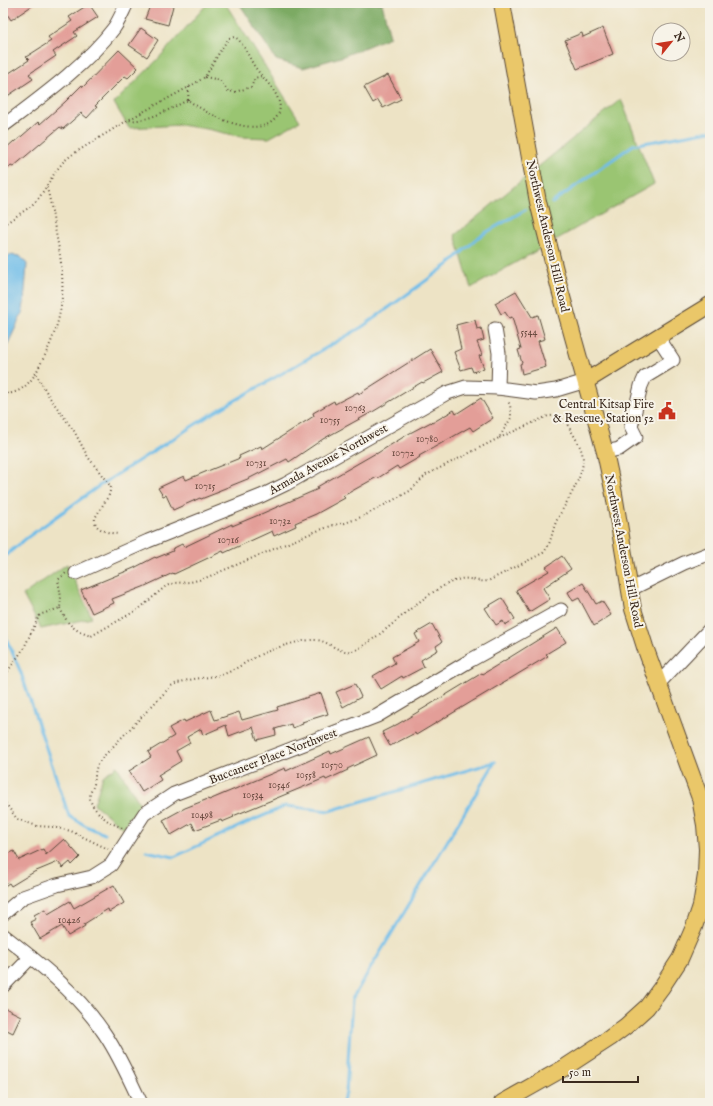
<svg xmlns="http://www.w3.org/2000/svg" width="713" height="1106" font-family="'IM FELL English',serif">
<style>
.green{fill:#9ac572;stroke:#6a7848}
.forest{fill:#7baa64;stroke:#5b6a41}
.water{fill:#6fbde9;stroke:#557484}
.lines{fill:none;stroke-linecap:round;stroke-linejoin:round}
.stream{stroke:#6fbde9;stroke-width:3}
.building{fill:#e39e98}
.minor-casing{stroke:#564637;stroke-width:15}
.major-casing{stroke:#564637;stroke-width:18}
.path{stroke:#564637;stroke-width:2;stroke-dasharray:1 3;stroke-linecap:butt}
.minor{stroke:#fff;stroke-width:13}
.major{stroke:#eac769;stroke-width:16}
.labels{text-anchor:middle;stroke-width:4;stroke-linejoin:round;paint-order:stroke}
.number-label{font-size:10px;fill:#65473c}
.street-label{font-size:12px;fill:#3b2a1e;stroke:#f7f3e8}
.poi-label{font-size:12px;fill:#3b2a1e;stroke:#f7f3e8;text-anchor:end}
</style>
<rect width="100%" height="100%" fill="#f7f3e8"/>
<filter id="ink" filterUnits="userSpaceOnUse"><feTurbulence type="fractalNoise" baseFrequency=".025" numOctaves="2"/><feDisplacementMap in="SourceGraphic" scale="8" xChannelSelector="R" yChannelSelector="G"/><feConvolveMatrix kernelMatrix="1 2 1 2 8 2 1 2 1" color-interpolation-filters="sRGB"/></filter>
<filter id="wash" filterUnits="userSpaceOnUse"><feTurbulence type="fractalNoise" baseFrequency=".012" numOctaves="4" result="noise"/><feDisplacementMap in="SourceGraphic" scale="16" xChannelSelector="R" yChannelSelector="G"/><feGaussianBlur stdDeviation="0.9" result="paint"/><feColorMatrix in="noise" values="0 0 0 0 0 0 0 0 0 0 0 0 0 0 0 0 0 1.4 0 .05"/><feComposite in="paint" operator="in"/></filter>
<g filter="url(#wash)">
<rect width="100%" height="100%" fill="#ede3c5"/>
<g class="green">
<polygon points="208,3 225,3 300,121 269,138 242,137 207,129 180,125 129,128 114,103 158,59"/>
<polygon points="621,99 654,184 471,288 455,235"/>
<polygon points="67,564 92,618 41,629 23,595"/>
<polygon points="117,766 140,804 123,828 94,804 103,776"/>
</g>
<polygon class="forest" points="239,3 382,3 390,37 341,57 303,68 276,60"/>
<polygon class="water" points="9,255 20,256 27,264 24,304 22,314 5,350 3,352 3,261"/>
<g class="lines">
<g class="stream">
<polyline points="552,203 633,145 710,131"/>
<polyline points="3,560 5,556 28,537 99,486 210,415 362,327 449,264 480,236 525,210"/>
<polyline points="3,633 11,649 21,673 69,816 88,827 105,834"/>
<polyline points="146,851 174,857 240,826 286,806 329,811 495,762"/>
<polyline points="342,1103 346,1093 352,999 495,762"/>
</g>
</g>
<g id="blocks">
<g class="building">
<polygon points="3,3 36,3 11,20 3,8"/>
<polygon points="151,3 163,3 173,6 168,25 145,19"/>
<polygon points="89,4 98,17 74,32 77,36 53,52 56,56 29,74 33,79 3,99 3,77 29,60 26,57 51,41 48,37 72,21 69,17"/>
<polygon points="141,28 158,40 147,57 129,45"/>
<polygon points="603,28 613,54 577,69 565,40 582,33 583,37"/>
<polygon points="119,50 138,68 128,78 125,76 95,106 97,107 87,118 81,113 63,129 60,127 13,167 11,166 3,173 3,151 14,141 15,142 38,122 40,124 65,102 82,85 83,87"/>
<polygon points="388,75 401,99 383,108 378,100 373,103 364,87"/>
<polygon points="516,291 532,317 538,315 545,339 538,341 546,367 522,374 520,364 522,363 518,350 521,349 512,317 509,318 505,312 501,314 495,303"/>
<polygon points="475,320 477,329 481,328 484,340 477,342 482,355 479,356 484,368 473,372 471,367 461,370 454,352 461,349 456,325"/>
<polygon points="430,349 443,372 423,383 422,382 374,411 323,439 289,462 287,459 250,478 218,491 219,492 201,499 200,498 173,510 166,495 163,496 158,488 184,476 186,480 210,470 240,458 239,456 261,446 262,449 314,416 313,413 334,401 335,404 358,392 359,394"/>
<polygon points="481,398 493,418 473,431 470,427 419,456 420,457 399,469 397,466 378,478 377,477 343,496 345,498 316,514 295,523 296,526 274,536 272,531 224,553 223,551 174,574 173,573 143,587 112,599 114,603 92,613 81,590 134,568 155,557 156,558 173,551 172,549 182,544 184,547 232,524 232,526 261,514 318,489 317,487 376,453 376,454 410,433 431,422 432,423 454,410 456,414"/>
<polygon points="562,556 571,569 543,588 550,599 529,612 516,590 549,571 546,567"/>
<polygon points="583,583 596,604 602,601 611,615 594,626 579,598 573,601 568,592"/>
<polygon points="502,598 515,619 505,625 503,621 496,625 485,608"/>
<polygon points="432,624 442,642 436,646 438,650 421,660 424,667 403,678 402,676 381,689 373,676 395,663 392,657 419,642 415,634"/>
<polygon points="557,628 566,642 546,654 548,656 416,735 415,733 390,746 382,732 398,724 482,673 483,674"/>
<polygon points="355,684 361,697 343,707 336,692"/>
<polygon points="321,693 328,714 302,722 303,724 292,728 291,724 275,729 276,735 257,740 253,727 229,736 226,725 203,735 201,729 187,737 190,743 176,751 181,761 158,775 161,780 142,792 129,771 151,757 148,752 174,736 169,728 184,720 185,722 211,710 215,720 239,712 242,720 278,710 277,707"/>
<polygon points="369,737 377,755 347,769 348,770 326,780 325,778 272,800 233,816 234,817 222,822 221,820 195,830 192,823 171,835 163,820 185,808 208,799 209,800 285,768 286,771 330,751 331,754"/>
<polygon points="64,839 80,857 72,865 70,862 63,868 58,862 34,872 11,886 9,883 3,887 3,857 14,851 19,860 43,849 46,855"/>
<polygon points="114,885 124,903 109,912 108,909 84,924 85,926 68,936 62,926 40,939 30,922 36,919 34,915 45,909 48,914 70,901 74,908"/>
<polygon points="3,1007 21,1016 13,1033 3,1028"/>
</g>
</g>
</g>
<g filter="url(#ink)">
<use href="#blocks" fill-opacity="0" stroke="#564637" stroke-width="1"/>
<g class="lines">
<g class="minor-casing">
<g id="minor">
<path d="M 3,126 C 40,98 86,65 114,28 C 119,21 123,11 127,3"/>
<polyline points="495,329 499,353 498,388"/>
<polyline points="605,452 619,449 636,437 631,427 641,386 645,377 673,360 658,337"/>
<polyline points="76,573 148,541 261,496 286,484 447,393 466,387 498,388 536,393 556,390 586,381"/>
<polyline points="629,590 684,563 710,553"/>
<polyline points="658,684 710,629"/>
<polyline points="3,914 23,897 57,885 92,877 111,865 144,814 174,794 377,716 471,660 561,610"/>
<path d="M 3,935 C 39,963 76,992 102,1030 C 118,1052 129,1079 141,1103"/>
<polyline points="3,986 31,957"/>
</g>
</g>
<g class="major-casing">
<g id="major">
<polyline points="502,3 538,202 560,290 605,452 614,494 633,609 645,647 700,798 705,825 707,849 706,875 701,906 694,927 680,959 661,988 647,1007 626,1026 610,1038 564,1068 502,1103"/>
<polyline points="586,381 710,305"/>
</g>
</g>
<g class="path">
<polyline points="205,77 220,80 228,91 235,92 251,87 255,78 262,76"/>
<polyline points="188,100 189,87"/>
<path d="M 3,225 L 30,207 L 39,198 L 56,171 L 64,161 L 73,154 L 128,120 L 189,87 L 205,77 L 222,48 L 229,38 L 235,37 C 245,44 248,57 255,67 C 263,79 275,88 279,102 C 281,108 279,115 275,119 C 255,140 207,114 188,100 C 172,108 146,123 128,120"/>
<path d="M 36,374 L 50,398 L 74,431 L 88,457 L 111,487 L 109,495 L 95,518 C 93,530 109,533 118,534"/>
<path d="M 3,394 C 23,394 33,380 41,363 C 68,312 66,279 54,224 C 52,211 50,198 46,185"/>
<path d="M 60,608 C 67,624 74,631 91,636 L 139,609 L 166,586 L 174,583 L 190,582 L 203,579 L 314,532 L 334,525 L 345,523 L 364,516 L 410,491 L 426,475 L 499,438 L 511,418 L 511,412 L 510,405 L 508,401"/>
<polyline points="3,678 24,648 39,616 42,614 60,608 61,597 58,580 66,573"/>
<polyline points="3,800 17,819 37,826 53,827 71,831 108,849"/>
<path d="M 122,828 C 117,825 112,824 108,821 C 101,816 89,805 90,796 C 90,792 93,788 94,784 C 96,772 94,768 102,758 L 171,686 C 188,677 207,679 224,674 C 235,670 244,663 254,658 C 267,650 298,640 313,640 C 330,639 337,656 356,650 C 377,638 396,621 415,605 C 429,595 444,583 461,579 C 470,577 479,583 488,581 L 543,553 C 552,543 551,534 556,522 C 564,505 583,479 583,460 C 583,449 576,439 570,429 C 565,420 559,415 548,416 L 499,438"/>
</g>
<use href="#minor" class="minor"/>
<use href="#major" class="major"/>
</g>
</g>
<defs>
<g id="civic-bare" transform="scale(1.38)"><path d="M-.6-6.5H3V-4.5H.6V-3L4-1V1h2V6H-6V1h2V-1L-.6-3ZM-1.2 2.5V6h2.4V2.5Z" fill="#c8321e" stroke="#f7f3e8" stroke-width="2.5" paint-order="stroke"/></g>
</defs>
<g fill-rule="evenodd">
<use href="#civic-bare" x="667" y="411"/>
</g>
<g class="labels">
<g class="number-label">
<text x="529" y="335">5544</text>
<text x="355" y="411">10763</text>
<text x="330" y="423">10755</text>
<text x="427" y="442">10780</text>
<text x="403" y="456">10772</text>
<text x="256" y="466">10731</text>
<text x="205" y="489">10715</text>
<text x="280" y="524">10732</text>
<text x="228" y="543">10716</text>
<text x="332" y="768">10570</text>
<text x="306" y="778">10558</text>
<text x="279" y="788">10546</text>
<text x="253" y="798">10534</text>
<text x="202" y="818">10498</text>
<text x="69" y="923">10426</text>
</g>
<g class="street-label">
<text transform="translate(548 236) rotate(77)" y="4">Northwest Anderson Hill Road</text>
<text transform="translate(328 459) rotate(-29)" y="4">Armada Avenue Northwest</text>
<text transform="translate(624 551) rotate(79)" y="4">Northwest Anderson Hill Road</text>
<text transform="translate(273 756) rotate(-21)" y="4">Buccaneer Place Northwest</text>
</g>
<g class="poi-label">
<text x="654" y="408">Central Kitsap Fire<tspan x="654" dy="14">&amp; Rescue, Station 52</tspan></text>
</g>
</g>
<rect width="713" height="1106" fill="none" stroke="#f7f3e8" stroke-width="16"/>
<g transform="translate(671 42) rotate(60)"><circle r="19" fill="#f7f3e8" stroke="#aca397"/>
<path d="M0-3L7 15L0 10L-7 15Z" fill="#c8321e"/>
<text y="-6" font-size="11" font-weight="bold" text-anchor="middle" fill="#3b2a1e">N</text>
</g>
<path d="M563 1076v6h75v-6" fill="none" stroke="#3b2a1e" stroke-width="2"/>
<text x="569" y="1076" font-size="12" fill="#3b2a1e" stroke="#f7f3e8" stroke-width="3" paint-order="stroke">50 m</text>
</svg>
